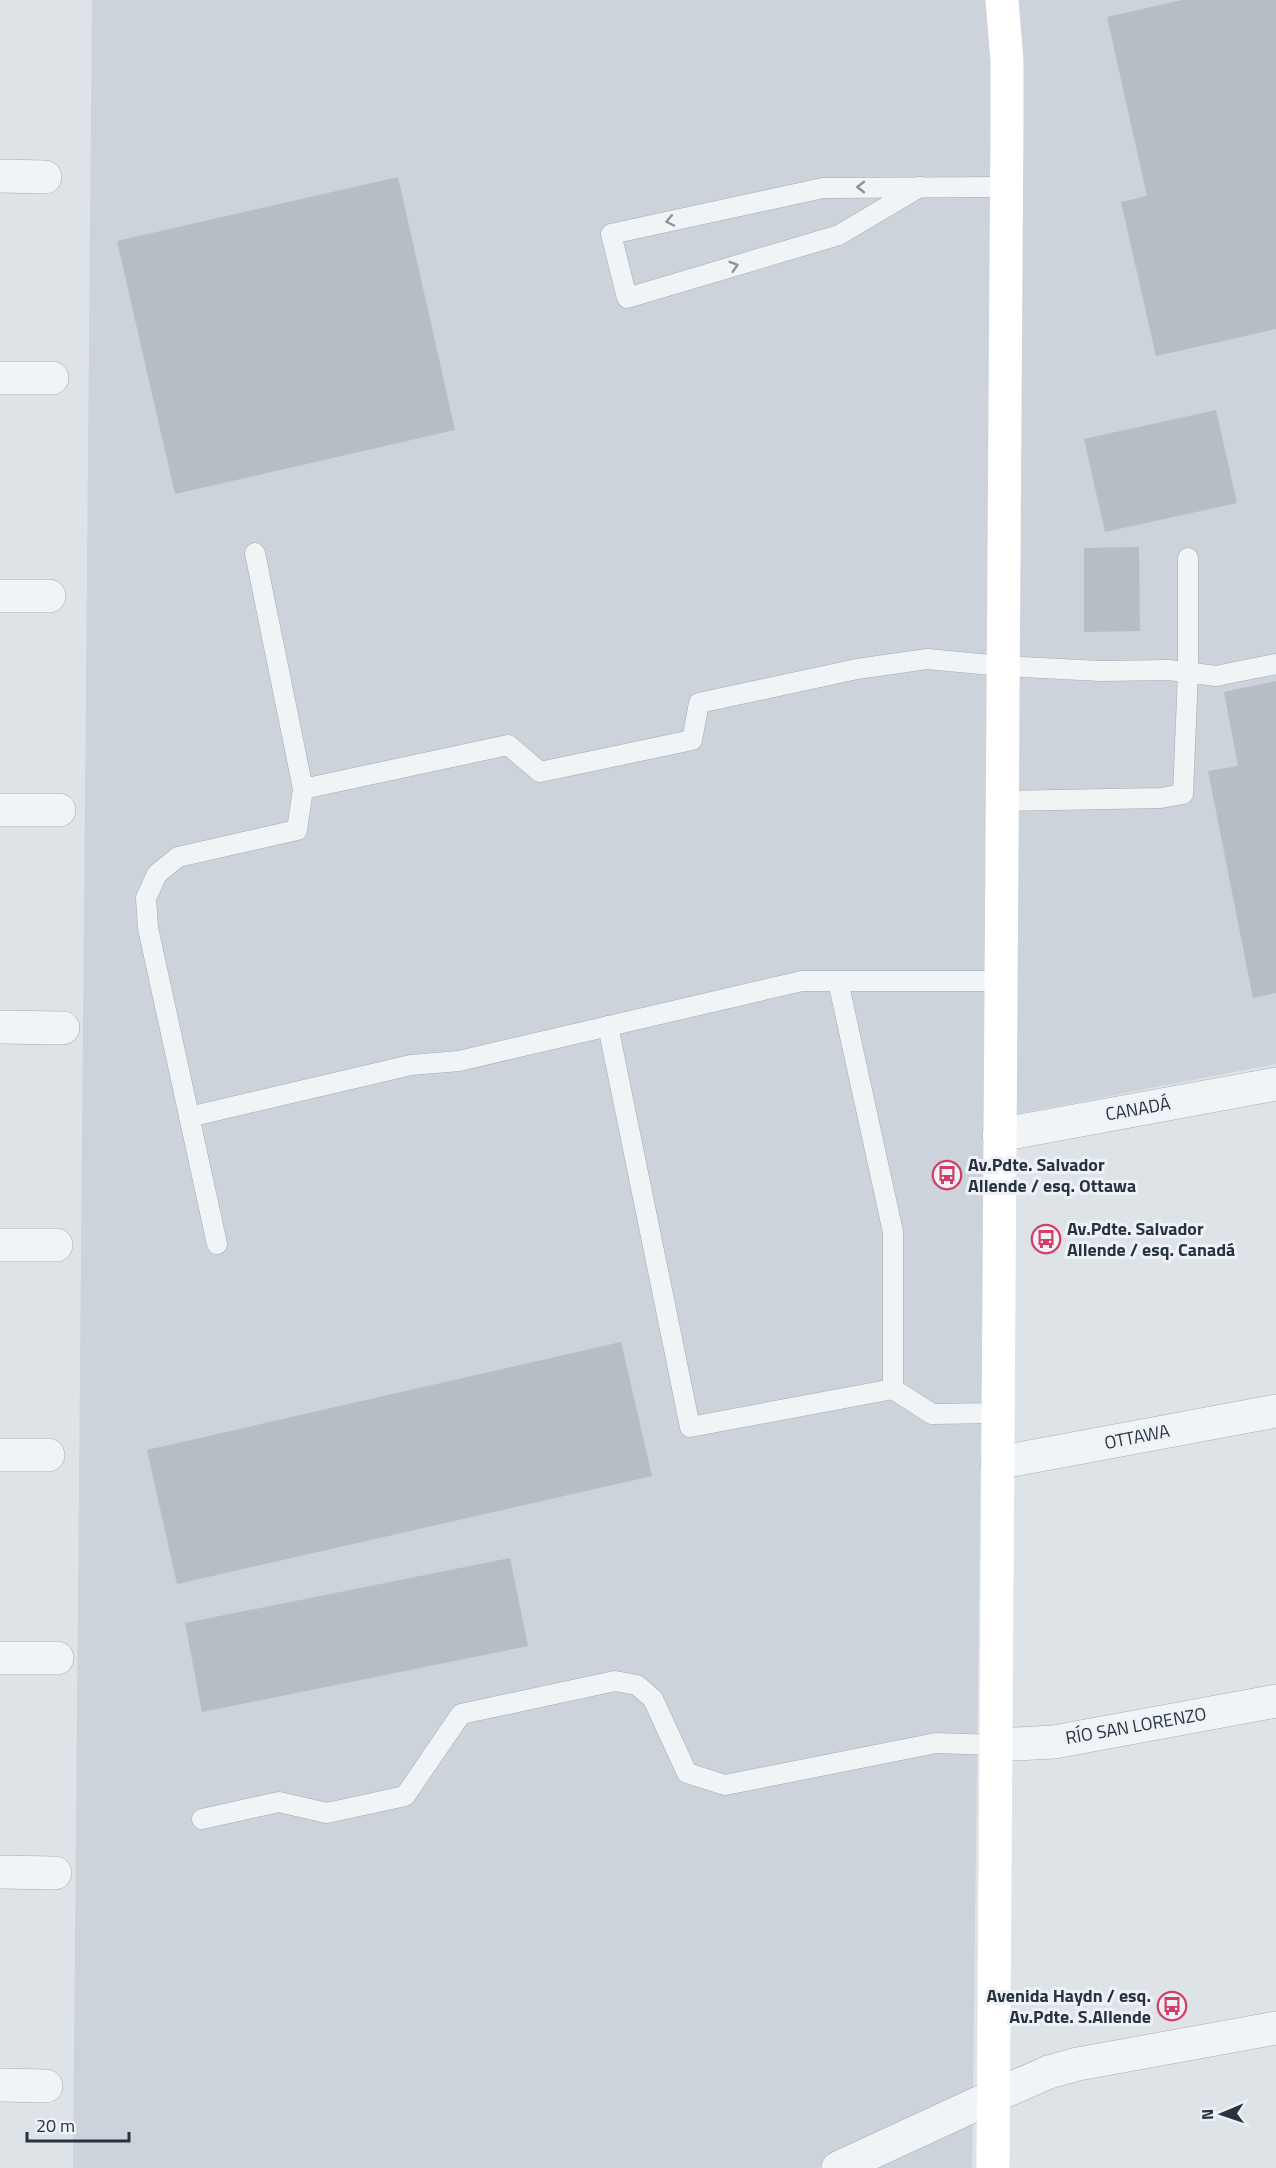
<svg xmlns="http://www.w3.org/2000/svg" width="1276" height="2168" font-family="'Titillium Web',sans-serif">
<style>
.built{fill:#ccd3da}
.building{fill:#b5bdc5}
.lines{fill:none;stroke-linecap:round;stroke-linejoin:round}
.service-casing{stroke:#a3abb2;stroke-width:21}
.minor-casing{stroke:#a3abb2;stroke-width:34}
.tertiary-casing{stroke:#a3abb2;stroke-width:34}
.service{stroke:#f1f4f6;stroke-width:20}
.minor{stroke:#f1f4f6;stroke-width:33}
.tertiary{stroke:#f1f4f6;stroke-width:33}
.secondary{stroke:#fff;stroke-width:33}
.oneway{stroke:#8c949b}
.labels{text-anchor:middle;stroke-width:6;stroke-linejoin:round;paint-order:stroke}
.street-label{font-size:18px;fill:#273340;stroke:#eef2f6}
.poi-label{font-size:18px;font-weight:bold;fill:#273340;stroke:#eef2f6;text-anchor:start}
</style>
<rect width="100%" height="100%" fill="#dee3e8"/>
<polygon class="built" points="92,0 1276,0 1276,1064 985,1120 972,2168 73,2168"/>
<g class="building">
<polygon points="1182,0 1276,0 1276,329 1156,356 1121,202 1147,196 1107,17"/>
<polygon points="398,177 455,430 175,494 117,241"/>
<polygon points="1216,410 1237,503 1105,532 1084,439"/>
<polygon points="1139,547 1140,631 1084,632 1084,548"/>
<polygon points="1276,681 1276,993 1253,998 1208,771 1238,766 1224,692"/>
<polygon points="621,1342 652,1476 177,1584 147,1450"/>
<polygon points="510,1558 528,1646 202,1712 185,1623"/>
</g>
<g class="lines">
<g class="service-casing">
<g id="service">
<polyline points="920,187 839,235 627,298 611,234 823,188 1007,187"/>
<polyline points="255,553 303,789"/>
<polyline points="1001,801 1161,798 1183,794 1188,672 1188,558"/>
<polyline points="608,1026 690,1427 893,1389 893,1232 838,981"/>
<polyline points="189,1117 411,1065 459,1061 802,981 1000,981"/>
<polyline points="217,1244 148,928 146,898 157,874 178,857 297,830 303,789 508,745 540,772 692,740 699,703 857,669 927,659 1002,666 1101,671 1169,670 1216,676 1276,664"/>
<polyline points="893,1389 932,1414 998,1413"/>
<polyline points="202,1819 279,1802 327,1813 405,1796 461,1714 615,1681 637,1685 653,1699 687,1773 725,1785 936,1743 995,1745"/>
</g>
</g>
<g class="minor-casing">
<g id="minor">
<polyline points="0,176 45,177"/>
<polyline points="0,378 52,378"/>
<polyline points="0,596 49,596"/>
<polyline points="0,810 59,810"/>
<polyline points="0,1027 63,1028"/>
<polyline points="999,1135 1276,1084"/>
<polyline points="0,1245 56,1245"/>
<polyline points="0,1455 48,1455"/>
<polyline points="997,1463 1276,1411"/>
<polyline points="0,1658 57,1658"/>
<polyline points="995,1745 1054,1742 1276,1701"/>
<polyline points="0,1872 55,1873"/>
<polyline points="0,2085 46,2086"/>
</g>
</g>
<g class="tertiary-casing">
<polyline id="tertiary" points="838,2168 994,2096 1049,2072 1078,2064 1276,2028"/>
</g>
<use href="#service" class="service"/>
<use href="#minor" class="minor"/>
<use href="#tertiary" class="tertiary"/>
<polyline class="secondary" points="993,2168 1007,118 1007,61 1002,0"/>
</g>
<defs><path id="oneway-chevron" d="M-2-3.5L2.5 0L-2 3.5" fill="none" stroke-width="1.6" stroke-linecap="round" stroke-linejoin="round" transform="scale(1.5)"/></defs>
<g class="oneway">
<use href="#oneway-chevron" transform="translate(861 187) rotate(180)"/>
<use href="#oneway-chevron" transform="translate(670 221) rotate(168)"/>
<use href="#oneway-chevron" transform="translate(734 266) rotate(-17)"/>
</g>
<defs>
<g id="bus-ring" transform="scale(1.5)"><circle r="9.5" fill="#eef2f6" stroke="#d33d66" stroke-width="1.5"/><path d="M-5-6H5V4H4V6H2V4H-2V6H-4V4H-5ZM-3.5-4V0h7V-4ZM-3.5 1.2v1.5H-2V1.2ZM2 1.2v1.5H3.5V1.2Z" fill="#d33d66"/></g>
</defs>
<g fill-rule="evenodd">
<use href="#bus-ring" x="947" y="1175"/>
<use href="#bus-ring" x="1046" y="1239"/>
<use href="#bus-ring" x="1172" y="2006"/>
</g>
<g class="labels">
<g class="street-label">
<text transform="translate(1138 1109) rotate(-10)" y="6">CANADÁ</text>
<text transform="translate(1137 1437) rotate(-11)" y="6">OTTAWA</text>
<text transform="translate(1136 1726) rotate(-10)" y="6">RÍO SAN LORENZO</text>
</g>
<g class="poi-label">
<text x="968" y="1171">Av.Pdte. Salvador<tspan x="968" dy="21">Allende / esq. Ottawa</tspan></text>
<text x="1067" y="1235">Av.Pdte. Salvador<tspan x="1067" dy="21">Allende / esq. Canadá</tspan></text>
<text x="1151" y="2002" text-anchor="end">Avenida Haydn / esq.<tspan x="1151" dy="21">Av.Pdte. S.Allende</tspan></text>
</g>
</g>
<g transform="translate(1222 2114) rotate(268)" stroke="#eef2f6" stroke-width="4.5" paint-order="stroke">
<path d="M0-4.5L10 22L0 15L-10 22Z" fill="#273340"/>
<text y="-9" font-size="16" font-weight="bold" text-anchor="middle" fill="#273340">N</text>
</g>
<path d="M27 2132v9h102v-9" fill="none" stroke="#273340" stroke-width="3"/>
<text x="36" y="2132" font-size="18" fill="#273340" stroke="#eef2f6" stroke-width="4.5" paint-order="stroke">20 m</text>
</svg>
